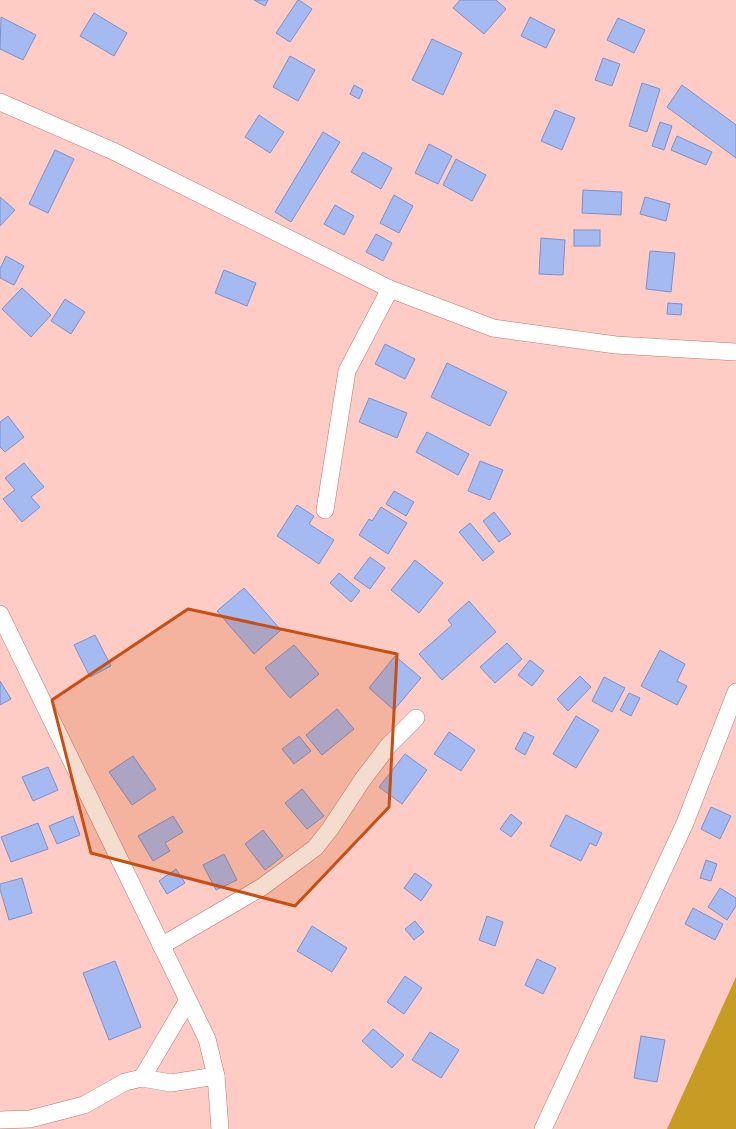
<svg xmlns="http://www.w3.org/2000/svg" width="736" height="1129" font-family="Manrope,sans-serif">
<style>
.forest{fill:#c69d22}
.building{fill:#a5baf1;stroke:#7990ce}
.lines{fill:none;stroke-linecap:round;stroke-linejoin:round}
.minor-casing{stroke:#c1766b;stroke-width:18}
.minor{stroke:#fff;stroke-width:17}
.marked{fill:#c84f11;fill-opacity:0.2;stroke:#c84f11;stroke-width:3;stroke-linejoin:round}
</style>
<rect width="100%" height="100%" fill="#feccc4"/>
<polygon class="forest" points="736,977 736,1129 667,1129"/>
<g class="building">
<polygon points="254,0 268,0 265,6"/>
<polygon points="298,0 299,0 312,9 290,42 276,33"/>
<polygon points="460,0 496,0 506,9 484,34 453,8"/>
<polygon points="94,13 127,33 114,56 80,36"/>
<polygon points="1,17 36,35 23,60 0,49"/>
<polygon points="530,17 555,30 546,48 521,36"/>
<polygon points="618,18 645,30 634,53 607,40"/>
<polygon points="432,39 462,53 443,95 412,80"/>
<polygon points="290,56 315,70 298,101 273,87"/>
<polygon points="603,58 620,64 612,86 595,80"/>
<polygon points="642,83 660,89 647,132 629,126"/>
<polygon points="354,85 363,90 359,99 350,94"/>
<polygon points="682,85 736,125 736,158 667,107"/>
<polygon points="555,110 575,118 562,150 541,141"/>
<polygon points="259,115 284,132 270,153 245,137"/>
<polygon points="660,122 672,126 664,150 652,146"/>
<polygon points="323,132 340,142 291,222 275,212"/>
<polygon points="677,136 712,152 706,165 671,150"/>
<polygon points="429,144 452,156 438,184 415,173"/>
<polygon points="55,150 74,159 48,213 29,204"/>
<polygon points="363,152 392,168 381,189 351,172"/>
<polygon points="456,159 486,175 472,201 443,185"/>
<polygon points="583,190 622,192 621,215 582,213"/>
<polygon points="394,195 413,206 399,233 380,223"/>
<polygon points="0,197 15,210 0,226"/>
<polygon points="645,197 670,204 666,221 640,214"/>
<polygon points="335,205 354,216 344,235 324,224"/>
<rect x="574" y="230" width="26" height="16"/>
<polygon points="376,234 392,243 383,261 366,252"/>
<polygon points="541,238 565,240 563,275 539,274"/>
<polygon points="650,251 675,253 671,292 646,289"/>
<polygon points="6,256 24,266 14,285 0,278 0,269"/>
<polygon points="224,270 256,283 247,306 215,293"/>
<polygon points="22,288 51,315 31,337 2,309"/>
<polygon points="65,299 85,312 71,334 51,321"/>
<polygon points="668,303 682,304 681,315 667,314"/>
<polygon points="385,344 415,359 405,379 375,364"/>
<polygon points="447,363 507,392 490,426 431,397"/>
<polygon points="369,398 407,413 397,438 359,422"/>
<polygon points="8,416 24,437 5,452 0,447 0,422"/>
<polygon points="427,432 469,454 458,475 416,452"/>
<polygon points="480,461 503,470 490,500 468,491"/>
<polygon points="24,463 44,487 31,497 40,507 22,522 3,499 15,490 5,478"/>
<polygon points="394,491 414,502 406,516 386,504"/>
<polygon points="297,505 314,516 309,524 334,540 319,564 277,536"/>
<polygon points="381,507 407,523 388,554 359,535 369,519 372,521"/>
<polygon points="494,512 511,534 499,542 483,521"/>
<polygon points="470,523 494,552 483,561 459,532"/>
<polygon points="370,557 385,568 370,589 354,578"/>
<polygon points="415,560 443,583 419,613 391,590"/>
<polygon points="339,573 360,591 351,602 330,583"/>
<polygon points="244,588 281,630 254,654 217,611"/>
<polygon points="469,601 496,632 442,680 419,654 452,625 448,620"/>
<polygon points="95,635 111,666 90,677 74,645"/>
<polygon points="507,643 522,659 495,683 480,667"/>
<polygon points="294,645 319,674 290,698 265,668"/>
<polygon points="660,650 685,664 677,681 687,686 677,705 641,686"/>
<polygon points="395,656 421,678 394,710 369,688"/>
<polygon points="530,660 544,671 532,686 518,675"/>
<polygon points="580,676 591,687 568,711 557,699"/>
<polygon points="604,677 625,688 612,712 592,701"/>
<polygon points="0,681 11,699 0,705"/>
<polygon points="629,693 640,698 631,716 620,710"/>
<polygon points="337,709 354,729 322,755 306,735"/>
<polygon points="576,716 599,730 576,768 553,754"/>
<polygon points="449,732 475,750 461,771 434,754"/>
<polygon points="524,732 534,737 525,755 515,749"/>
<polygon points="299,736 311,751 294,764 282,749"/>
<polygon points="405,754 427,770 402,804 379,787"/>
<polygon points="133,756 156,789 132,805 109,772"/>
<polygon points="48,767 58,790 33,801 22,777"/>
<polygon points="302,789 324,816 307,829 285,803"/>
<polygon points="711,807 731,816 720,839 701,829"/>
<polygon points="511,814 522,823 511,837 500,829"/>
<polygon points="566,815 602,833 596,846 590,843 581,861 550,846"/>
<polygon points="73,816 80,835 57,844 49,826"/>
<polygon points="173,816 183,832 165,843 170,851 153,861 138,836"/>
<polygon points="38,823 48,849 11,862 1,837"/>
<polygon points="263,830 283,856 265,870 245,844"/>
<polygon points="224,854 237,880 216,890 203,865"/>
<polygon points="706,860 717,864 711,881 700,878"/>
<polygon points="176,869 185,883 167,894 159,881"/>
<polygon points="415,873 432,885 421,901 404,888"/>
<polygon points="22,878 32,913 9,920 0,889 0,884"/>
<polygon points="720,888 736,898 736,906 727,920 708,907"/>
<polygon points="693,908 723,924 715,940 685,924"/>
<polygon points="487,916 503,922 495,946 479,940"/>
<polygon points="415,921 424,932 414,940 405,929"/>
<polygon points="312,926 347,948 332,972 297,951"/>
<polygon points="537,959 556,968 543,994 525,985"/>
<polygon points="115,961 141,1027 109,1040 83,973"/>
<polygon points="405,976 422,988 404,1014 387,1002"/>
<polygon points="373,1029 404,1055 392,1068 362,1041"/>
<polygon points="430,1032 459,1050 441,1078 412,1060"/>
<polygon points="641,1036 665,1040 657,1082 634,1078"/>
</g>
<g class="lines">
<g class="minor-casing">
<g id="minor">
<polyline points="0,102 113,151 390,289 493,328 616,345 736,352"/>
<polyline points="325,510 347,371 390,289"/>
<polyline points="0,614 207,1039 216,1076 220,1129"/>
<polyline points="161,946 262,887 315,848 330,829 363,779 389,745 416,718"/>
<polyline points="142,1078 188,1000"/>
<polyline points="0,1120 30,1119 84,1105 125,1082 142,1078 171,1083 216,1076"/>
<polyline points="543,1129 685,823 736,692"/>
</g>
</g>
<use href="#minor" class="minor"/>
</g>
<path class="marked" d="M 188,609 L 397,654 L 389,807 L 295,906 L 91,853 L 52,700 Z"/>
</svg>
